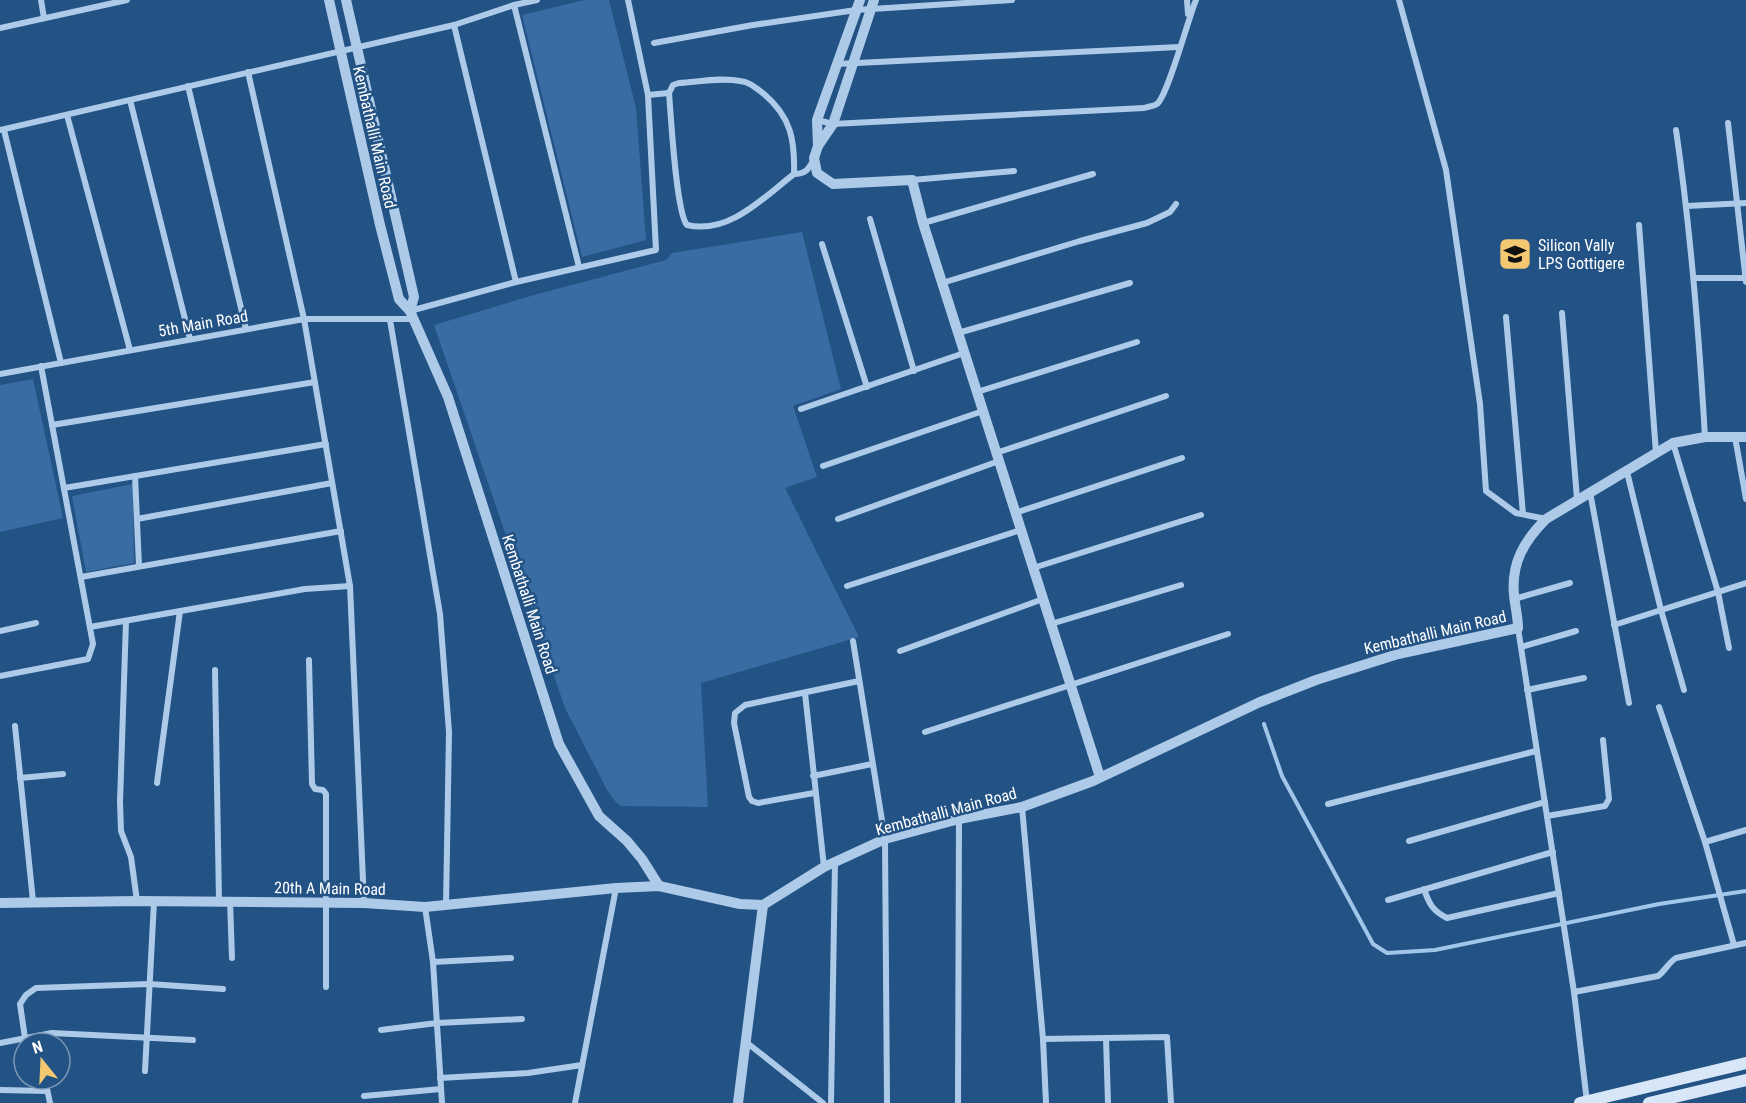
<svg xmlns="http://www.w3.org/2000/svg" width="1746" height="1103" font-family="'Roboto Condensed',sans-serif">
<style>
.green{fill:#386ca2}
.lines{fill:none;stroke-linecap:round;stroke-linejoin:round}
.stream{stroke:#a1c6ea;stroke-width:4}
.minor{stroke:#adcbe9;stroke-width:6}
.tertiary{stroke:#adcbe9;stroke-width:10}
.secondary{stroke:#d8e7f7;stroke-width:12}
.labels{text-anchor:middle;stroke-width:5;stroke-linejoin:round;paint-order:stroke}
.street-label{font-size:16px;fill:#fff;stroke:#235285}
.poi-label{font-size:16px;fill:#fff;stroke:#235285;text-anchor:start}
</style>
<rect width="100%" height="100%" fill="#235285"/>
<g class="green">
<polygon points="585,0 609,0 636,108 646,240 582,257 522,15"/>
<polygon points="802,232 841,389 793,406 817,477 785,488 859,637 701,683 708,807 621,806 615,801 607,790 565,708 434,325 534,295 666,260 672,253"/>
<polygon points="33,379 63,518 0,532 0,385"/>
<polygon points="133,484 134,563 86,572 72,496"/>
</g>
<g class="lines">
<polyline class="stream" points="1264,724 1282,776 1373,944 1387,953 1435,950 1659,904 1746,891"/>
<g class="minor">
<polyline points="41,0 44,18"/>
<polyline points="1187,0 1188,14"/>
<polyline points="1399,0 1446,170 1480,404 1486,491 1516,513 1546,519"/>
<polyline points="514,5 579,267"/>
<polyline points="454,25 516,282"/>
<polyline points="0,28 127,0"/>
<polyline points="654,43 753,25 856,10 1012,0"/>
<polyline points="837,64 1179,47"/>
<polyline points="248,72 304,319 350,586 364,903"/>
<polyline points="188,86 246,329"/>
<polyline points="648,95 669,93"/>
<polyline points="130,100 190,339"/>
<polyline points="67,115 130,350"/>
<path d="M 817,120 L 833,124 L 1144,108 C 1147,107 1154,106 1157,104 C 1168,95 1188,19 1196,0"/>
<polyline points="1728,123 1746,282"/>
<polyline points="0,130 454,25 514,5 537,0"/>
<polyline points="4,130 61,363"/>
<path d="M 1676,130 C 1691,232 1699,334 1705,437"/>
<path d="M 794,174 C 795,140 791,117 764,94 C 756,88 750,82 740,81 C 721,77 698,82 679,83 L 673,85 L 669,93 C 671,116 676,212 687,225 C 729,235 764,197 794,174 C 805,174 808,170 813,161"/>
<polyline points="912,180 1014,171"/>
<polyline points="1687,206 1746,203"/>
<polyline points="870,219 914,371"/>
<polyline points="923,223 1093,174"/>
<polyline points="1639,225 1656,453"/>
<polyline points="822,244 867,387"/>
<polyline points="1695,278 1746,278"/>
<polyline points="942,283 1080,241 1147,223 1170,212 1176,204"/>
<polyline points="410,311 516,282 656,250 648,95 628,0"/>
<polyline points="1562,313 1577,499"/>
<polyline points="1506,317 1523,514"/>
<polyline points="390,320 440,614 449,732 446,906"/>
<polyline points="958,333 1130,283"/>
<polyline points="0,374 304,319 412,319"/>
<polyline points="977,392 1137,342"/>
<polyline points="801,409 964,353"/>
<polyline points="52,425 315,382"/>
<polyline points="1735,437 1746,499"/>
<polyline points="1673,443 1718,592 1729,648"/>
<polyline points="996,453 1166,396"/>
<polyline points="823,466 983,411"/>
<polyline points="1627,472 1661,610 1684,690"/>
<polyline points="135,476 139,566"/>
<polyline points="64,488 326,444"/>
<polyline points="1590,492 1629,703"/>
<polyline points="1015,513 1182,458"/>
<polyline points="137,519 332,483"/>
<polyline points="838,519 999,461"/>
<polyline points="1033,568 1201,515"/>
<polyline points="81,577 341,531"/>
<polyline points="847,586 1021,530"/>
<polyline points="1514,599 1570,583"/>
<polyline points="126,621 120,802 121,831 131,857 137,901"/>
<polyline points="1051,624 1181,585"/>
<polyline points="1614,625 1746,583"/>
<polyline points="90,627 305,589 350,586"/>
<path d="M 1518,628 L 1574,992 L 1658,976 C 1665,971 1669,962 1676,958 L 1746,943"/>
<polyline points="0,631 36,623"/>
<polyline points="853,641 885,839 887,1103"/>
<polyline points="1521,647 1576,631"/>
<polyline points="900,651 1043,599"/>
<polyline points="309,660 312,784 315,789 323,790 326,794 326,987"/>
<polyline points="215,670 219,901"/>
<polyline points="0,676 88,659 93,644 41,366"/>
<polyline points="1527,690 1584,678"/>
<polyline points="805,693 824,867"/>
<polyline points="1659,707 1705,842"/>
<polyline points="15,726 33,901"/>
<polyline points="925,732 1228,634"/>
<polyline points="813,776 872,764"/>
<polyline points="20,778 63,774"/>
<polyline points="157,783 180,611"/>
<polyline points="814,793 758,803 752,801 749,797 734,723 735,713 745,705 859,681"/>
<polyline points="1328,804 1536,751"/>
<polyline points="1022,807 1043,1039 1046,1103"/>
<polyline points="1547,816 1605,806 1609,799 1603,740"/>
<polyline points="1409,841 1545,802"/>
<path d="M 1424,889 C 1429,904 1433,911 1447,918 L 1559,893"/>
<polyline points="1388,900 1553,852"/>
<polyline points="230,901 232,958"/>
<polyline points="425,907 433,962 442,1103"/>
<polyline points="1734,945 1705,842 1746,830"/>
<polyline points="433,962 511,958"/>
<polyline points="1574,992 1587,1102"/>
<polyline points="381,1030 437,1023 522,1019"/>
<polyline points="25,1038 20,1004 26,995 36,988 149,984 223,989"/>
<polyline points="1106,1038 1108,1103"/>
<polyline points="1043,1039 1167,1037 1171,1103"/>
<polyline points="746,1042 823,1103"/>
<polyline points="0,1043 52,1033 193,1040"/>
<polyline points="145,1071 154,902"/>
<polyline points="440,1078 528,1073 582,1065"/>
<polyline points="45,1079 50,1103"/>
<polyline points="0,1090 47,1091"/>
<polyline points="364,1096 441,1089"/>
<polyline points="575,1103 616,888"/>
<polyline points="831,1103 835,862"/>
<polyline points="958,1103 959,819"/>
</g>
<g class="tertiary">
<polyline points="329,0 380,225 399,299 410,311 448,397 559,744 599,816 627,841 642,859 659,886"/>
<polyline points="346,0 414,297 410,311"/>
<polyline points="874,0 833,124 818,146 814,158 817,173 833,184 912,180 923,223 1100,777"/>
<polyline points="818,146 817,120 860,0"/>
<path d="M 0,903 L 137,901 L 364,903 L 425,907 L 616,888 L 659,886 L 740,904 L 763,905 L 824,867 L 885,839 L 959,819 L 1022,807 L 1093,781 L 1260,702 L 1316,680 L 1398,654 L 1518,628 C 1518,617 1515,606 1514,595 C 1511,563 1524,541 1546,519 L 1673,443 L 1705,437 L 1746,437"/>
<polyline points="738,1103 763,905"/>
</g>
<g class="secondary">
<polyline points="1580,1103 1746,1063"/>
<polyline points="1649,1103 1746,1080"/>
</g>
</g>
<defs>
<g id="school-square" transform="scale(1.725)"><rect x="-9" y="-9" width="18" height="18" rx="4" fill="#f4c870" stroke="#235285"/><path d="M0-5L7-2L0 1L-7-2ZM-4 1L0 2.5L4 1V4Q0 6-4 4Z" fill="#111"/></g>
</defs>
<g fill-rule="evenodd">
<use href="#school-square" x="1515" y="254"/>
</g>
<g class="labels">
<g class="street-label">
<text transform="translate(375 137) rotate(77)" y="6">Kembathalli Main Road</text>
<text transform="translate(203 323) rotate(-10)" y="6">5th Main Road</text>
<text transform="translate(530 604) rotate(72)" y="6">Kembathalli Main Road</text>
<text transform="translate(1435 632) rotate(-13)" y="6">Kembathalli Main Road</text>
<text transform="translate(946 811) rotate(-15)" y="6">Kembathalli Main Road</text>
<text transform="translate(330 888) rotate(1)" y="6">20th A Main Road</text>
</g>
<g class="poi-label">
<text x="1538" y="251">Silicon Vally<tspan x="1538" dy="18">LPS Gottigere</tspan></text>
</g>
</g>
<g transform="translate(42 1061) rotate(342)"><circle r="28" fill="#235285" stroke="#7b97b6" stroke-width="1.5"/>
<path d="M0-4.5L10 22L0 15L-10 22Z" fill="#f4c870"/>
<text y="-9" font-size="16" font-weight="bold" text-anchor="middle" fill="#ffffff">N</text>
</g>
</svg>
